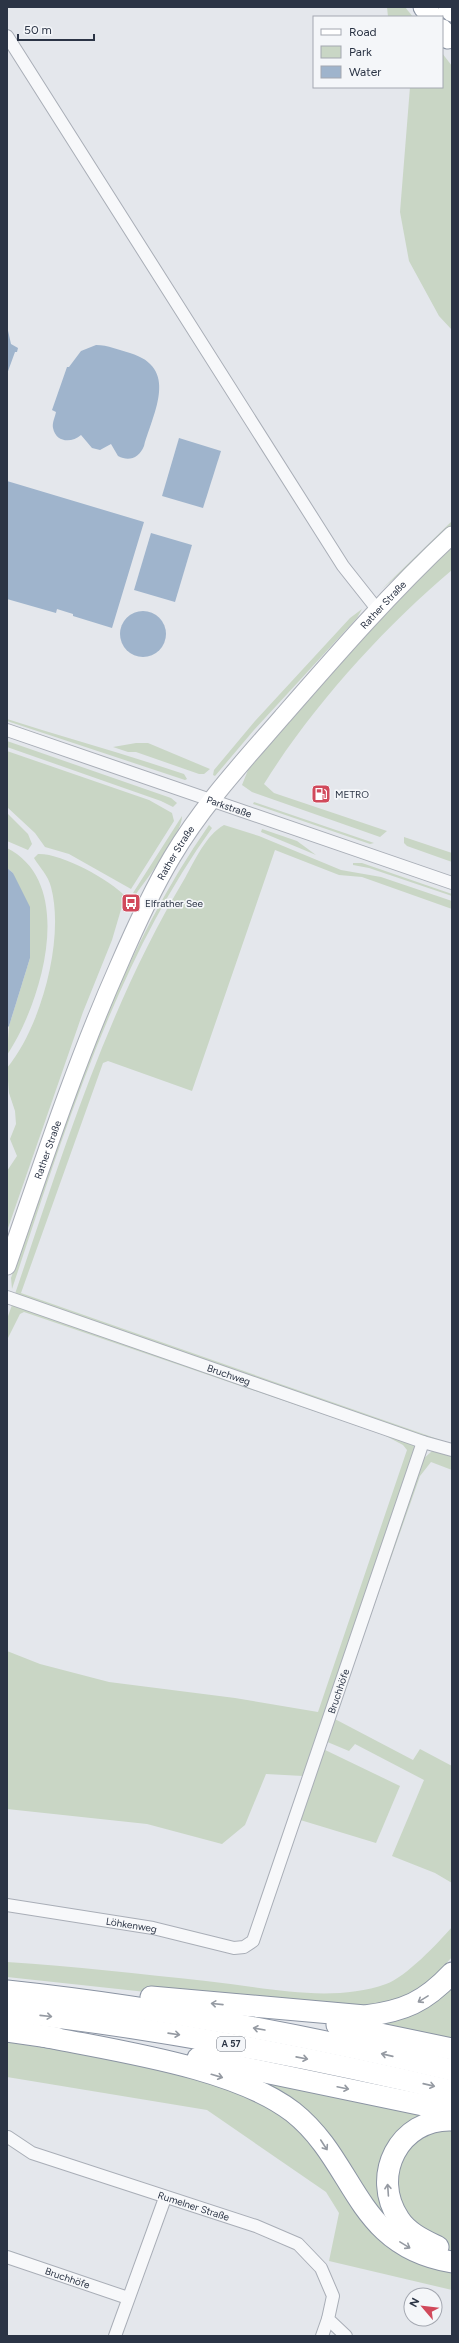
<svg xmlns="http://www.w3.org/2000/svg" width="459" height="2343" font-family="Figtree,sans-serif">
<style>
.green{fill:#c9d6c5}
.water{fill:#9fb4cc}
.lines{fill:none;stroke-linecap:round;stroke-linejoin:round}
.street-casing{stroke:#a9aeb7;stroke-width:14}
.secondary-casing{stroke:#a9aeb7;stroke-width:19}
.highway-casing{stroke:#8b94a3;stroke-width:23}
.street{stroke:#f7f8fa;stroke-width:12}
.secondary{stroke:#fff;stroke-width:17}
.highway{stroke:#fff;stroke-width:21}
.oneway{stroke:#959aa2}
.labels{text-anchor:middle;stroke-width:3.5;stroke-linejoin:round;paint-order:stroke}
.shield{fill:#f4f6f9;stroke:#676e7b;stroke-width:1}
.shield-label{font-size:9px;font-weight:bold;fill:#2b3445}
.street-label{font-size:10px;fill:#2b3445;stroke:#f4f6f9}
.poi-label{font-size:10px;fill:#2b3445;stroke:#f4f6f9;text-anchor:start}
</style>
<rect width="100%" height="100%" fill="#e4e7ec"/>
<g class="green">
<polygon points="387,7 405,7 413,17 388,17"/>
<polygon points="442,53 452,66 452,330 439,316 409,261 400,212 410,87 442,87"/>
<polygon points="452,521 452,528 381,590"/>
<path d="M 452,545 L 452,570 C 384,627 311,708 264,784 L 274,793 L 387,831 L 380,837 L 252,792 L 242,785 L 248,770 L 332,669 Z"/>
<polygon points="362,609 357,618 254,730 215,776 213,775 214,770 255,721 350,618"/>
<path d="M 7,719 C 66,738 125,754 184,774 L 187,779 L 185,780 L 7,721 Z"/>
<polygon points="7,741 171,798 177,803 173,807 161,801 7,747"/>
<polygon points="136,743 148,743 210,769 204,774 199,774 136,752 128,752 113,747"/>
<polygon points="7,751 149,800 172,813 174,821 131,889 69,854 45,847 35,833 7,807"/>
<polygon points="254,802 374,843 370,844 253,804"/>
<polygon points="7,813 28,834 32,844 28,850 7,841"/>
<path d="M 182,816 C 183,832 146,880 136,894 L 133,893 Z"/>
<path d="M 209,825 L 212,828 C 116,960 63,1136 12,1289 L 11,1278 C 64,1123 114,961 209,825 Z"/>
<path d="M 224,825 L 259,836 L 341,870 L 381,877 L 452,901 L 452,909 L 362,877 L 339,875 L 275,850 L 192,1091 L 108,1061 L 103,1063 L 21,1293 L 452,1444 L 452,1447 L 15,1294 C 63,1152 108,1006 185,878 C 195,860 206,835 224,825 Z"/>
<polygon points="262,829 297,841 316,855 261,832"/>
<polygon points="404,837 452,853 452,862 407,846 404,843"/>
<path d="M 7,848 C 78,884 41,1004 7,1055 L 9,1026 L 30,958 L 13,873 L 7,868 Z"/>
<path d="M 38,854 C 61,853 109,879 125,896 L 112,940 L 83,1012 L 7,1231 L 7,1171 L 17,1156 L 10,1139 L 16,1124 L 15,1111 L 9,1093 L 7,1068 C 41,1027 65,939 51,887 C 48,875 40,868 34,858 Z"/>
<polygon points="353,863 362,863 452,894 452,896 369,868 353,865"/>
<polygon points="12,1305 414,1443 418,1452 303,1776 266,1774 245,1825 222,1844 147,1824 7,1809 7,1651 40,1664 109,1682 235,1698 318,1712 407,1450 403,1445 384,1435 24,1312 20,1314 7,1340 7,1319"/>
<polygon points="432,1451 452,1454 452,1470 431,1462 420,1476 343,1694 420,1462"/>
<polygon points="331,1717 413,1760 420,1749 452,1766 452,1883 435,1873 392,1856 424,1780 355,1744 349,1751 325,1741"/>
<polygon points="321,1748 400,1786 376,1843 297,1819"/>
<path d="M 452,1927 L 452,1957 L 428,1984 L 408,1998 L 358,2010 L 146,1992 L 7,1977 L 7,1962 C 74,1966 140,1974 206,1981 C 263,1987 330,2004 386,1984 C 406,1977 438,1943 452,1927 Z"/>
<polygon points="452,1980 452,2043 369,2022"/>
<polygon points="7,2038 318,2087 452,2124 452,2290 329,2261 339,2213 326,2192 207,2110 7,2077"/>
</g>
<g class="water">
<polygon points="7,326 11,344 18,348 17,352 15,352 7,374"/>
<path d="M 96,345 C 108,345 119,350 130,353 C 179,368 154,411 144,446 C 139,458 129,462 118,456 L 111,444 L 100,450 L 92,448 L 81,435 C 72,443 56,443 53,428 C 52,423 55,417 56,412 L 52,410 L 67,367 L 69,367 L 81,351 Z"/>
<polygon points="179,438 221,451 203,508 162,496"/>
<polygon points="7,481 144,522 112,628 73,616 73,614 57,609 56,613 7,599"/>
<polygon points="151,533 192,545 175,602 134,590"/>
<circle cx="143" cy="634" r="23"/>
<polygon points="7,868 13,873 30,907 30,958 9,1026 7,1028"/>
</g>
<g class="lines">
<g class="street-casing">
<g id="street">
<polyline points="7,36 343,566 377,609"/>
<path id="s1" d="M 7,730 L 452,883"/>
<path id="s2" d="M 7,1297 L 423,1442 L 452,1450"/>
<path id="s3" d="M 7,1905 L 153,1928 L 234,1948 L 244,1947 L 253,1941 L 423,1442"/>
<path id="s4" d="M 8,2137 L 32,2153 L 256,2226 L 298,2244 L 321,2268 L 333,2296 L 328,2319 L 346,2336"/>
<path id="s5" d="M 7,2257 L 128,2298"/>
<polyline points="115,2336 165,2198"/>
<polyline points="322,2336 328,2319"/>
</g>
</g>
<g class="secondary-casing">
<g id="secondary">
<path id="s6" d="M 7,1266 C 42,1165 75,1064 118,967 C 134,930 151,892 172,857 C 202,806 243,762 282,717 C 337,654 391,592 452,535"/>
</g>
</g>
<g class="highway-casing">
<g id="highway">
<polyline points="424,7 432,17"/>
<polyline points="449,7 452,11"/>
<polyline points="442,30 448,38"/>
<path d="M 7,1991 C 157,2007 305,2035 452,2070"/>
<path d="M 151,1997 L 365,2016 C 404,2011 425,2002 452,1973"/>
<path d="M 7,2011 C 157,2028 305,2056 452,2091"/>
<polyline points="337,2025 452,2049"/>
<polyline points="7,2031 56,2038"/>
<path d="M 43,2036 C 115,2051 235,2067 293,2112 C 357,2163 354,2246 452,2262"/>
<polyline points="198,2058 452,2111"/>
<path d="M 438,2247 C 424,2240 408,2233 399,2219 C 370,2176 399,2118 452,2120"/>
</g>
</g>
<use href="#street" class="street"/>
<use href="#secondary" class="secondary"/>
<use href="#highway" class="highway"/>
</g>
<defs><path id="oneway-shaft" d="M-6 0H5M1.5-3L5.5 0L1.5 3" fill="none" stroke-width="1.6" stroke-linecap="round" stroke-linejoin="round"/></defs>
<g class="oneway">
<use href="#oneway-shaft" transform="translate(423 1999) rotate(148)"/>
<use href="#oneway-shaft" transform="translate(217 2004) rotate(-174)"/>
<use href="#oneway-shaft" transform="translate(46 2016) rotate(6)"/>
<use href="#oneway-shaft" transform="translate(259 2029) rotate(-170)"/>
<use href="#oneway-shaft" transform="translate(174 2034) rotate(8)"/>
<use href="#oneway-shaft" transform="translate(387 2055) rotate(-167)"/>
<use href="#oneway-shaft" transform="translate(302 2058) rotate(11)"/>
<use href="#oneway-shaft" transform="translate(217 2076) rotate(16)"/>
<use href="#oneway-shaft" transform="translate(429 2085) rotate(13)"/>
<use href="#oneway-shaft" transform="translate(343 2088) rotate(12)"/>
<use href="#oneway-shaft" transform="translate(324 2145) rotate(57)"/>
<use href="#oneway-shaft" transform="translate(388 2190) rotate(-94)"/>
<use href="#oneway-shaft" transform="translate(405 2245) rotate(31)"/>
</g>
<defs>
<g id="fuel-square" transform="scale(1)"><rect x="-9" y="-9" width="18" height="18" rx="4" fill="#d1495b" stroke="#f4f6f9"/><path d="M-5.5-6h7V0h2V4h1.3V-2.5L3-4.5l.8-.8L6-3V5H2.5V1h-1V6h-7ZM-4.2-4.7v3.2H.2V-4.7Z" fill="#fff"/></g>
<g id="bus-square" transform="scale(1)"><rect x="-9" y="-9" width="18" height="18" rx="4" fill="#d1495b" stroke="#f4f6f9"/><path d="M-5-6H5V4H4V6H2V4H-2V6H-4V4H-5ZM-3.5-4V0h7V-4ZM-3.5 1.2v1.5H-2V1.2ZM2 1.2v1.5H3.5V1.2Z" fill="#fff"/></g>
</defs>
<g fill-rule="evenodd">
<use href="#fuel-square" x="321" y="794"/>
<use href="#bus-square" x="131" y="903"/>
</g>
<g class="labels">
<rect class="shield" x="217" y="2037" width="28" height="14" rx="3"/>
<g class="shield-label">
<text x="231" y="2047">A 57</text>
</g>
<g class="street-label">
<text dy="4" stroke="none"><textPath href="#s6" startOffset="771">Rather Straße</textPath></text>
<text dy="4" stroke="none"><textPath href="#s1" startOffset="235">Parkstraße</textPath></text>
<text dy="4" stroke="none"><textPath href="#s6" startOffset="447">Rather Straße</textPath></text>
<text dy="4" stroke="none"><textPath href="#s6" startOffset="123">Rather Straße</textPath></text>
<text dy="4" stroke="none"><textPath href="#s2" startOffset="235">Bruchweg</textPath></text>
<text dy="4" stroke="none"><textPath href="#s3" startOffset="516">Bruchhöfe</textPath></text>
<text dy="4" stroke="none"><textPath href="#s3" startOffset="126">Löhkenweg</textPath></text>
<text dy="4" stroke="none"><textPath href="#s4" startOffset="199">Rumelner Straße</textPath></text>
<text dy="4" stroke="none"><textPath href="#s5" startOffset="64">Bruchhöfe</textPath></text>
</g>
<g class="poi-label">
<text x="335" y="798">METRO</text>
<text x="145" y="907">Elfrather See</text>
</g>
</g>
<rect width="459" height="2343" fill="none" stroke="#2b3445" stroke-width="16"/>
<rect x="313" y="16" width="130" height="72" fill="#f4f6f9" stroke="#a4a8b1"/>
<rect x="321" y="29" width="20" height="6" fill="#ffffff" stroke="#a4a8b1"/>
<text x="349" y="36" font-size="12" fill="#2b3445">Road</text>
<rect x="321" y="46" width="20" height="12" fill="#c9d6c5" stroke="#a4a8b1"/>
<text x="349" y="56" font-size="12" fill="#2b3445">Park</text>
<rect x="321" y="66" width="20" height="12" fill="#9fb4cc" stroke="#a4a8b1"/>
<text x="349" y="76" font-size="12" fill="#2b3445">Water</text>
<g transform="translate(423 2307) rotate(298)"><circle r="19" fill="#f4f6f9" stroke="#a4a8b1"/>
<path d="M0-3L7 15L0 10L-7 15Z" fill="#d1495b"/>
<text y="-6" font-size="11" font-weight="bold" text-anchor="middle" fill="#2b3445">N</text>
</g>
<path d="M18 34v6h76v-6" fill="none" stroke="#2b3445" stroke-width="2"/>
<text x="24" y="34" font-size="12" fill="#2b3445" stroke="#f4f6f9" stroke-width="3" paint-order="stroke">50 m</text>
</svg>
